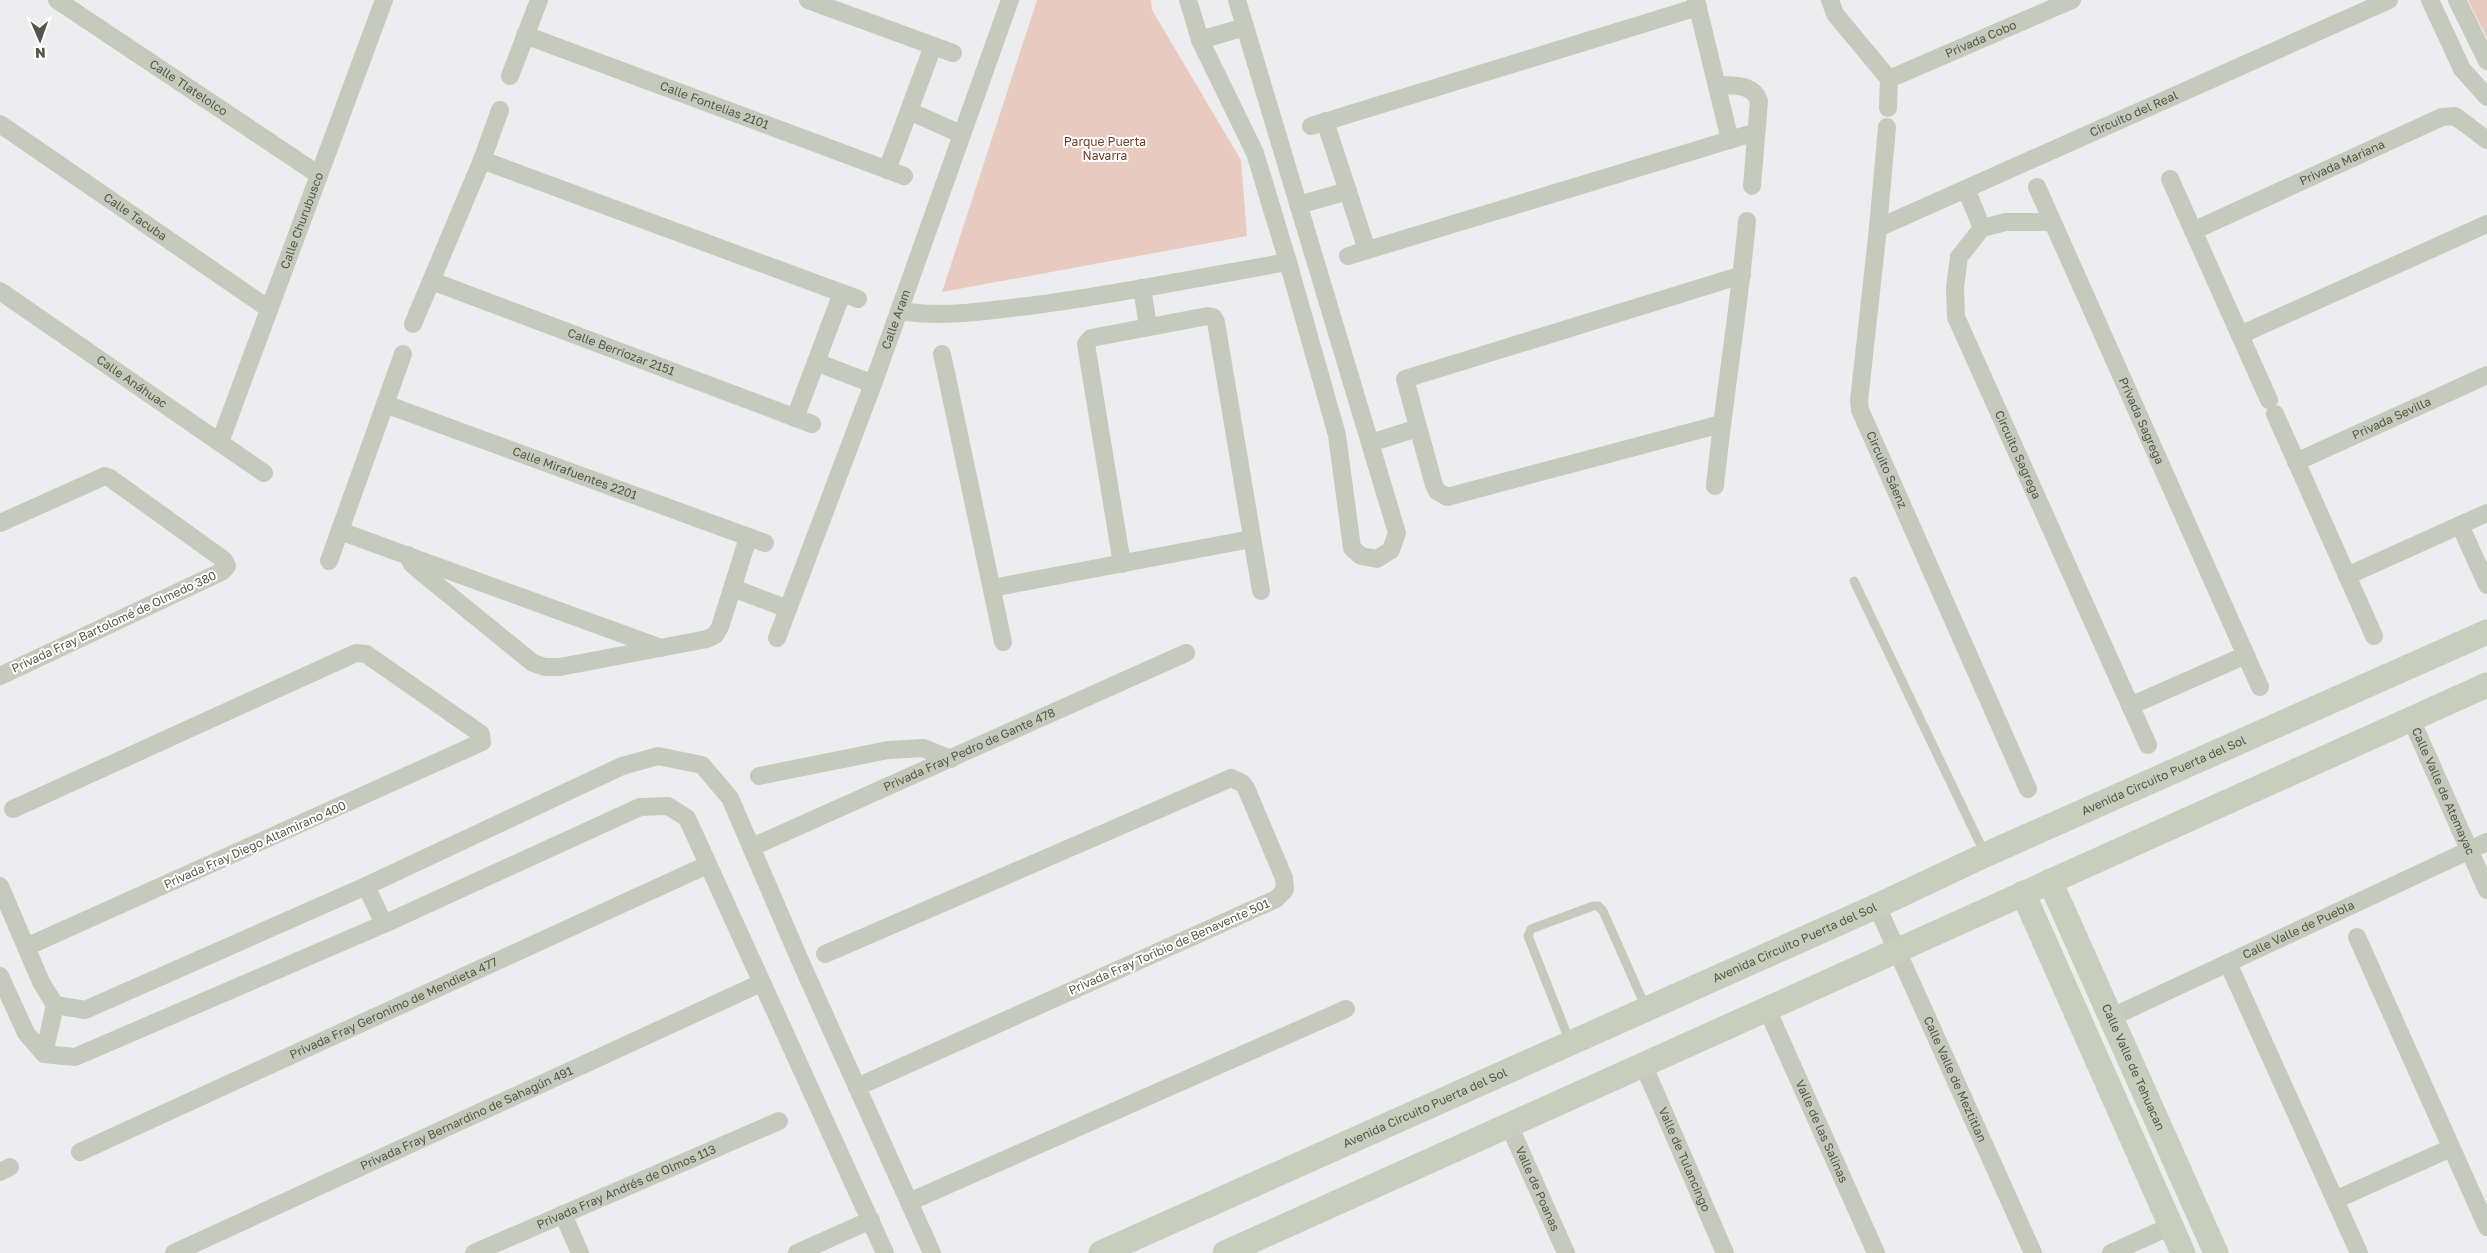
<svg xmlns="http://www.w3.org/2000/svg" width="2487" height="1253" font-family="'Golos Text',sans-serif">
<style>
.green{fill:#e8cac0}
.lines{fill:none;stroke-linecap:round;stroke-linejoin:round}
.lane{stroke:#c6cabd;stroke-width:9}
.street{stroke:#c6cabd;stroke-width:18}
.secondary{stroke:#c8cebd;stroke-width:25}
.labels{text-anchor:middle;stroke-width:4;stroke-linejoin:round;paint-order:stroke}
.street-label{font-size:12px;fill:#525847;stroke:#fff}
.park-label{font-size:12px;fill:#6f3d22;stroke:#fff}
</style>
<rect width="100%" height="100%" fill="#ededef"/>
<g class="green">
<polygon points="1037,0 1151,0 1152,10 1241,160 1247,236 942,292"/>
<polygon points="2468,0 2487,0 2487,38"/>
</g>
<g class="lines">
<g class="lane">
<polyline points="1854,581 1985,854"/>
<polyline points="1570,1042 1528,936 1531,929 1593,906 1598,906 1603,911 1646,1008"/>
</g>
<g class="street">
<path id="s1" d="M 57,0 L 319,175"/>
<polyline points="808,0 953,53"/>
<polyline points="1188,0 1200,40 1255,153 1288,262 1337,435 1352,548 1361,556 1377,559 1391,550 1397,533 1237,0"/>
<polyline points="1696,0 1730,140"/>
<polyline points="1830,0 1835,14 1889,79 1888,108"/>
<polyline points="2430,0 2462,69 2487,97"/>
<polyline points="2457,0 2487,61"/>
<path id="s2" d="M 525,35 L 904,176"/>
<polyline points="1200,40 1245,27"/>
<polyline points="510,76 539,0"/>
<path id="s3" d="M 1889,79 L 2072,0"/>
<path d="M 1717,85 C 1733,86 1753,83 1759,101 L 1752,186"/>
<polyline points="909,111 961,134"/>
<polyline points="1325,121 1367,250"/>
<path id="s4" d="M 0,124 L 269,309"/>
<polyline points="1311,126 1698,7"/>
<path id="s5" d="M 1887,127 L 1878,228 L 1859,401 L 1860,410 L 2028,789"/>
<polyline points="482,160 858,299"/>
<polyline points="887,170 933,46"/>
<polyline points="2170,179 2269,400"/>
<path id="s6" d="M 2037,187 L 2260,687"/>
<polyline points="1966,189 1982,228"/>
<polyline points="1298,205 1348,191"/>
<path id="s7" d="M 2052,222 L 2006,222 L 1982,228 L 1959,257 L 1955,287 L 1956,317 L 2148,745"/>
<path id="s8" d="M 1878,228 L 2389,0"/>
<path id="s9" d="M 2193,231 L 2442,117 L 2455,116 L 2487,140"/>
<polyline points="1348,256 1756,132"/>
<path id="s10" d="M 432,281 L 812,424"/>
<polyline points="1142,288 1148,326"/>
<path id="s11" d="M 0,291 L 264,473"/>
<path d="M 899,311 C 943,318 984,311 1028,306 C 1115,295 1201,277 1288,262"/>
<polyline points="413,324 482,160 500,110"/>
<polyline points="2240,335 2487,224"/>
<polyline points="942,354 1003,642"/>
<polyline points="816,362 873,384"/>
<path id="s12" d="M 385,404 L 765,543"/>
<polyline points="2275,414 2374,636"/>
<polyline points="795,418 842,293"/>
<polyline points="1721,424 1447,497 1437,491 1434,485 1405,379 1742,275"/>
<path id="s13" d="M 220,442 L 384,0"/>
<polyline points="1370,443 1418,428"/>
<path id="s14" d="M 2296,462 L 2487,375"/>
<path d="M 1715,486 C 1724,397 1739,310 1747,221"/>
<polyline points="0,523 105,476 110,478 224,560 227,566 223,571 0,676"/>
<polyline points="2460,525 2487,585"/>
<polyline points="340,531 661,648"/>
<polyline points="408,555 412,564 420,571 533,663 545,667 560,667 707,639 715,635 720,627 748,538"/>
<polyline points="329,561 403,354"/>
<polyline points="1122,564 1086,344 1091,338 1208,316 1213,317 1216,322 1261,591"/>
<polyline points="2347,576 2487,513"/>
<polyline points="733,588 788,609"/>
<polyline points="992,588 1251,539"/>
<path id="s15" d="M 777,638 L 873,384 L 1010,0"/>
<polyline points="2130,706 2246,655"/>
<path id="s16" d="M 2411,719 L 2487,890"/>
<polyline points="759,776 888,750 923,748 951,759"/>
<polyline points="13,809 356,653 366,654 481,734 482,742 26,947"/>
<path id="s17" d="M 752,847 L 1186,653"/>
<polyline points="0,886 41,982 55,1005 44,1054"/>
<polyline points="366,886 384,924"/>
<path id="s18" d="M 1877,906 L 2033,1253"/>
<polyline points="2357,937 2487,1227"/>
<polyline points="825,954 1231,778 1242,783 1246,788 1284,878 1285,890 1276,899 857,1087"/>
<polyline points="2228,963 2359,1253"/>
<polyline points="0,976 26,1033 44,1054 75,1057 384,924 640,807 668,806 687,818 885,1253"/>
<polyline points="55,1005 85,1010 366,886 622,766 658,756 702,765 730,798 802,965 932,1253"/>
<path id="s19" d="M 1767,1009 L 1876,1253"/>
<path id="s20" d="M 2110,1018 L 2487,842"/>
<path id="s21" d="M 1643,1064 L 1725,1253"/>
<path id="s22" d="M 1509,1125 L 1566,1253"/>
<path id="s23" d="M 80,1152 L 707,865"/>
<polyline points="0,1172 10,1167"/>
<polyline points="2335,1200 2451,1148"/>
<polyline points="909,1202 1346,1009"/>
<polyline points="563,1214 580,1253"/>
<path id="s24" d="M 174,1253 L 761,983"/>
<path id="s25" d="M 474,1253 L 779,1121"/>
<polyline points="797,1253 871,1220"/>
<polyline points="2111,1253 2171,1226"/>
</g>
<g class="secondary">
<path id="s26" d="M 2050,881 L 2216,1253"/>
<polyline points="2023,893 2183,1253"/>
<path id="s27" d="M 1101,1253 L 1877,906 L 1985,855 L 2487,632"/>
<polyline points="1225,1253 2487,685"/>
</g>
</g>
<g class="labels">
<g class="street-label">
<text dy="4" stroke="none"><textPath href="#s3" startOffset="100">Privada Cobo</textPath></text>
<text dy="4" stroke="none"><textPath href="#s1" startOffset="158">Calle Tlatelolco</textPath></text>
<text dy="4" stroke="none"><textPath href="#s2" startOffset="202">Calle Fontelias 2101</textPath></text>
<text dy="4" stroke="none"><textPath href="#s8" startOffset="280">Circuito del Real</textPath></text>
<text dy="4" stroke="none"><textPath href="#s9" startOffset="164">Privada Mariana</textPath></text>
<text dy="4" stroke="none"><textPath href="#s4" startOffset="164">Calle Tacuba</textPath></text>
<text dy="4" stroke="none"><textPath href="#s13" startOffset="236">Calle Churubusco</textPath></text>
<text dy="4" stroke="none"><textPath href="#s15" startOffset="340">Calle Aram</textPath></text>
<text dy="4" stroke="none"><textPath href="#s10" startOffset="202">Calle Berriozar 2151</textPath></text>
<text dy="4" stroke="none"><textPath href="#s11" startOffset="160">Calle Anáhuac</textPath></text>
<text dy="4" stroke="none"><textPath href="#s14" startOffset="105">Privada Sevilla</textPath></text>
<text dy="4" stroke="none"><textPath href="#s6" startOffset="256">Privada Sagrega</textPath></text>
<text dy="4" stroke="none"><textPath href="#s7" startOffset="319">Circuito Sagrega</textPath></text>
<text dy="4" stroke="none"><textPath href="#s5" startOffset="350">Circuito Sáenz</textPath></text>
<text dy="4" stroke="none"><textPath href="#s12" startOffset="202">Calle Mirafuentes 2201</textPath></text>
<text transform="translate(114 622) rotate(-25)" y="4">Privada Fray Bartolomé de Olmedo 380</text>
<text dy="4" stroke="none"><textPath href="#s17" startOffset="238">Privada Fray Pedro de Gante 478</textPath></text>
<text dy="4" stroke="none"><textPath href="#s27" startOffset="1165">Avenida Circuito Puerta del Sol</textPath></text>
<text dy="4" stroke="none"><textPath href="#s16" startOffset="79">Calle Valle de Atemayac</textPath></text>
<text transform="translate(255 845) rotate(-24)" y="4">Privada Fray Diego Altamirano 400</text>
<text dy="4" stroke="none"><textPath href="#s20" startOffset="208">Calle Valle de Puebla</textPath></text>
<text dy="4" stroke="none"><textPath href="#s27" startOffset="760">Avenida Circuito Puerta del Sol</textPath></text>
<text transform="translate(1169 947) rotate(-24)" y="4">Privada Fray Toribio de Benavente 501</text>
<text dy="4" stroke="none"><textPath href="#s23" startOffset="345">Privada Fray Geronimo de Mendieta 477</textPath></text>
<text dy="4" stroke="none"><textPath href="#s26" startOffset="204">Calle Valle de Tehuacan</textPath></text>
<text dy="4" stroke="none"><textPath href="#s18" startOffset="190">Calle Valle de Meztitlan</textPath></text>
<text dy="4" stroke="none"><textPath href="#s27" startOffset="355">Avenida Circuito Puerta del Sol</textPath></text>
<text dy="4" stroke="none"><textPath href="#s24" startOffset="322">Privada Fray Bernardino de Sahagún 491</textPath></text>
<text dy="4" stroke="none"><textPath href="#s19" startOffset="134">Valle de las Salinas</textPath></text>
<text dy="4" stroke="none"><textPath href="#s21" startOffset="104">Valle de Tulancingo</textPath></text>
<text dy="4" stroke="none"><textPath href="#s25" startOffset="166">Privada Fray Andrés de Olmos 113</textPath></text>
<text dy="4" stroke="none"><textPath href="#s22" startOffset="70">Valle de Poanas</textPath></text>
</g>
<g class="park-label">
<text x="1105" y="146">Parque Puerta<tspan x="1105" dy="14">Navarra</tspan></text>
</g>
</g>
<g transform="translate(40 40) rotate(178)" stroke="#ffffff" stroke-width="4" paint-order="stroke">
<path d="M0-4L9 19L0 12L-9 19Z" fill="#525847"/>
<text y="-8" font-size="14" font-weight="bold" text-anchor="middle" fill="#525847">N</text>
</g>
</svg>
